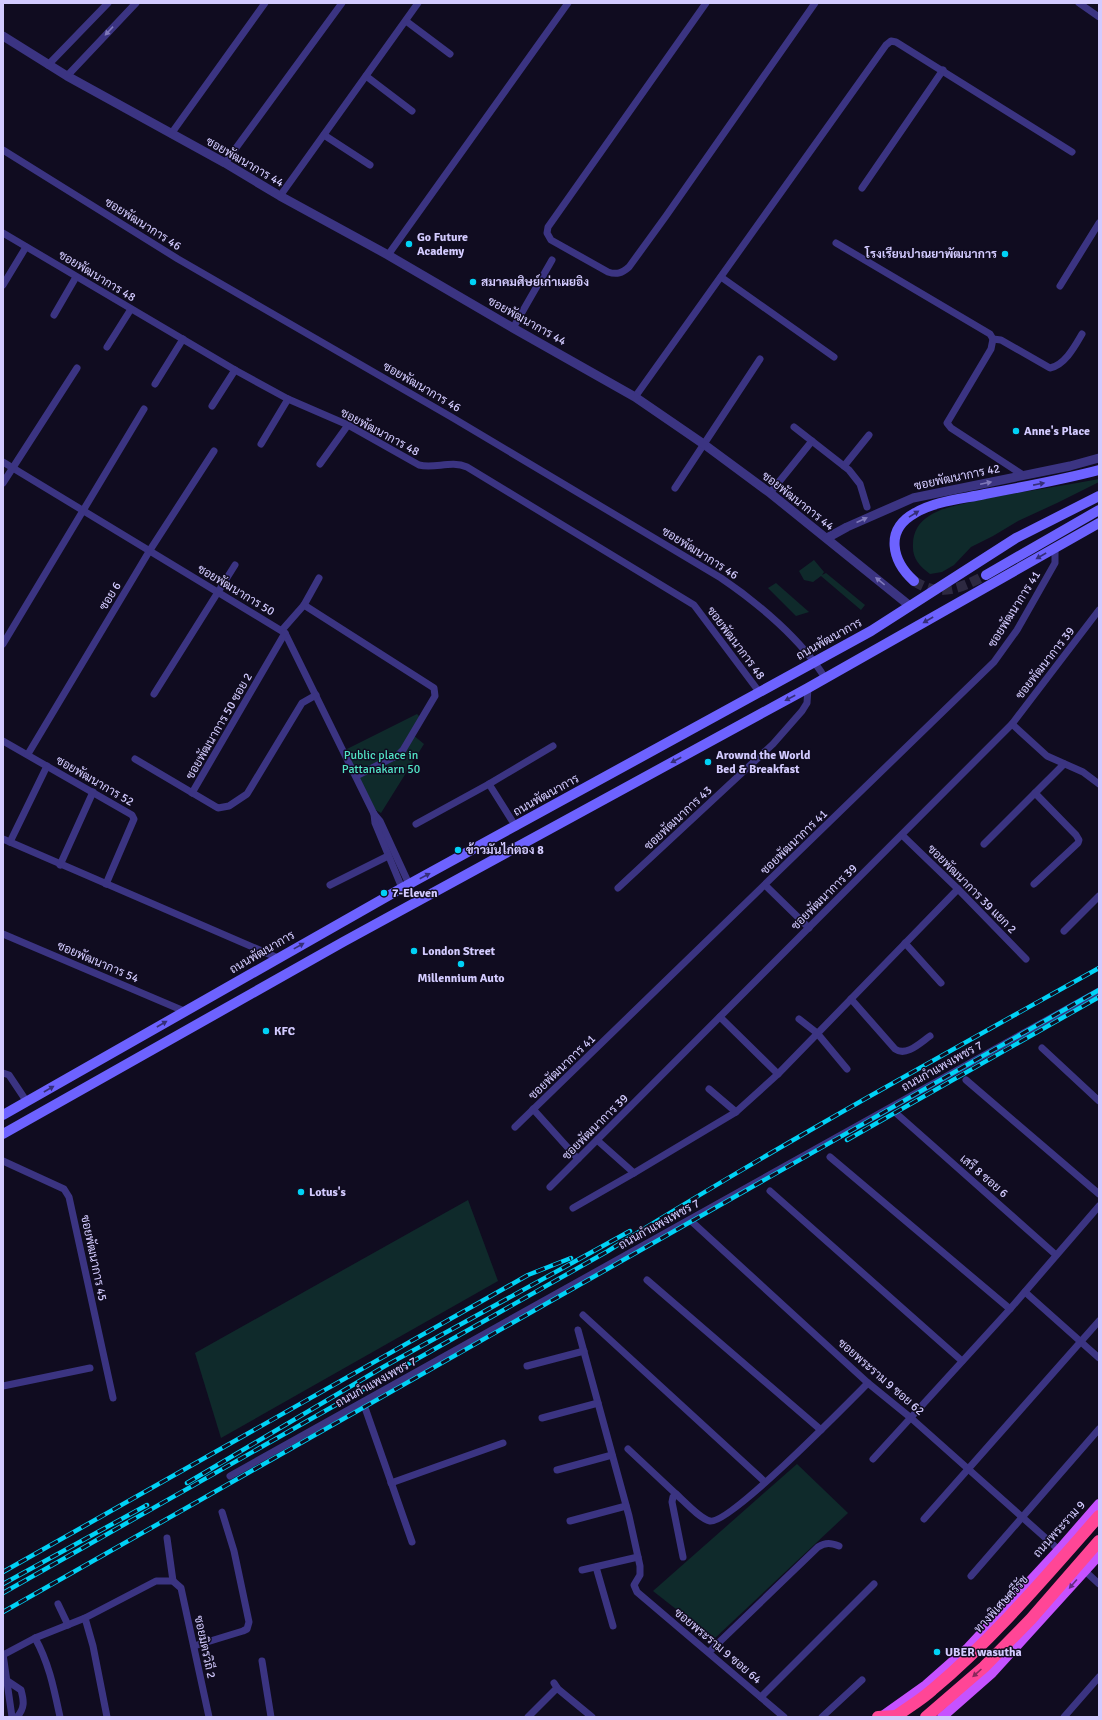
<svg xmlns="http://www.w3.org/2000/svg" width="1102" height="1720" font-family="Signika,Sarabun,sans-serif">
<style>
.green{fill:#0f2a2b}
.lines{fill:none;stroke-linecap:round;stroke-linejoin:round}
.secondary-tunnel{stroke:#2d2941;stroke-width:10;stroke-dasharray:10 5;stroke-linecap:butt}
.minor{stroke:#3b3482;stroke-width:7}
.tertiary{stroke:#3b3482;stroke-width:9}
.secondary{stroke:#6d62ff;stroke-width:10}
.primary{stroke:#c652ff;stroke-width:10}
.motorway{stroke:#ff4696;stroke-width:12}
.rail-casing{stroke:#00d2f6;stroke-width:4.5}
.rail{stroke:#100c20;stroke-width:3;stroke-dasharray:9;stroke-linecap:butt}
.motorway-bridge{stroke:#ff4696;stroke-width:12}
.oneway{fill:#7f78ba}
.oneway2{fill:#352e79}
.oneway3{fill:#622c84}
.oneway4{fill:#88295b}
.poi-dot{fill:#00d2f6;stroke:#100c20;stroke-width:1.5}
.labels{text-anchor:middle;stroke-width:3;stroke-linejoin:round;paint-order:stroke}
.street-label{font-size:12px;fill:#d3cbff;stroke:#100c20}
.poi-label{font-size:12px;font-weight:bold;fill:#d3cbff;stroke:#100c20;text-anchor:start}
.park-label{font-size:12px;fill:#52e4c6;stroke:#100c20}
</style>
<rect width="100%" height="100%" fill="#100c20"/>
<g class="green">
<path d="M 1099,479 L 1099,482 L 1057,503 L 1018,521 L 993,536 L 971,547 L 954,565 L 942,572 L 930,574 C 919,566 912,558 913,544 C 913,532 919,522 929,516 C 942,507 960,505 975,501 C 1016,492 1058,487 1099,479 Z"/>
<polygon points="814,560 824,572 822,575 826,573 865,605 861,610 821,576 813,582 804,580 799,571"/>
<polygon points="776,583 809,612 796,616 768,588"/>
<polygon points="417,714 422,719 413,735 424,744 381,813 374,809 345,750"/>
<polygon points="468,1200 498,1281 221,1438 195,1353"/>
<polygon points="797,1464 848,1513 714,1639 653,1591"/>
</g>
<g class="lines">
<path class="secondary-tunnel" d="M 914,581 C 940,598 961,588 986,575"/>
<g class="minor">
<path d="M 706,3 L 548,227 L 547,233 L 551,240 L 608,272 C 617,275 622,273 629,267 L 666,216 L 815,3"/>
<polyline points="1079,3 1099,17"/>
<polyline points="406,21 450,54"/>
<polyline points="48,65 108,3"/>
<polyline points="67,76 136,3"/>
<polyline points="366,76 412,111"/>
<polyline points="171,134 265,3"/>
<polyline points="324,135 370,165"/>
<path d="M 3,150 L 178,259 L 453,418 L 721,578 C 758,603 802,640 825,678"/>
<polyline points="225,163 342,3"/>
<polyline points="862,188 943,70"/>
<polyline points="280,196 418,3"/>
<path d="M 3,233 L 235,370 L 288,399 L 348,425 L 419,465 C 435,469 451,460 467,467 L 694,605 L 760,693"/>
<polyline points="836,243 990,334 993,339 991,349 947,423 951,428 1023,475"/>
<polyline points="388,255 568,3"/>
<polyline points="721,277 834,357"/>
<polyline points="3,285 26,247"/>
<polyline points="1060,286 1099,223"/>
<polyline points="54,315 76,277"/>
<polyline points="513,328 552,260"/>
<path d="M 993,339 L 1001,340 L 1050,368 C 1065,365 1075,346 1082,334"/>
<polyline points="107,347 131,309"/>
<polyline points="155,384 183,339"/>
<polyline points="635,397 886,45 891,41 896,42 1072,152"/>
<polyline points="212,406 235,370"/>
<polyline points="794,427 849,470 860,484 867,507"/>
<polyline points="261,444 288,399"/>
<polyline points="3,462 285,633 374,814 380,821 409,884"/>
<polyline points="320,464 348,425"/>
<polyline points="844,466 869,435"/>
<polyline points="3,483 77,368"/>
<polyline points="675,488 760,359"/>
<polyline points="770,493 812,441"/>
<polyline points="304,605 434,688 435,696 403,750 398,755 356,776"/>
<polyline points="282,630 304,605 319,578"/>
<polyline points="3,644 144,409"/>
<polyline points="154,694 235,565"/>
<polyline points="1012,724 1047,756 1083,772 1099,784"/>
<polyline points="3,741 132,815 134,819 106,884"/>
<polyline points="28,754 150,550 214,451"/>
<polyline points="135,759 218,808 229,806 247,794 302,703 316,695"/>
<polyline points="489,784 516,827"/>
<polyline points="192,793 285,633"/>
<polyline points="374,814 375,823 402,888"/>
<polyline points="416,824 489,784 553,746"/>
<polyline points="902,835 958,889 1026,959"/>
<polyline points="3,839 278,958"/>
<polyline points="10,842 47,766"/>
<polyline points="984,844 1064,764"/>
<polyline points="60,865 93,792"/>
<polyline points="1034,884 1078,843 1079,840 1076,835 1035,793"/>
<polyline points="330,885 388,856"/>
<polyline points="765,885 809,928"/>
<polyline points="618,888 773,744 802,711 807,703 808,688"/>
<polyline points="1064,931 1099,896"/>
<polyline points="3,934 184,1011"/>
<polyline points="905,943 941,983"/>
<path d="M 851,999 L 895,1049 C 906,1057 920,1043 930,1036"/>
<polyline points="720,1017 778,1074"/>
<polyline points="799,1019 817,1033 847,1069"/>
<polyline points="1042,1048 1099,1101"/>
<polyline points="3,1073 9,1075 27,1102"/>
<polyline points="966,1080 1099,1194"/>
<polyline points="709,1089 736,1112"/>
<polyline points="533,1109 578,1159"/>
<polyline points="897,1114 1056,1255"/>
<polyline points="515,1127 994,662 1017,630 1055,563 1055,548"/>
<polyline points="597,1140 634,1173"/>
<polyline points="830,1157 1010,1309"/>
<polyline points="3,1161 64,1189 69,1197 113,1398"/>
<polyline points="550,1187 1012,724 1099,610"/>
<polyline points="770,1191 962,1361"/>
<polyline points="573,1208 634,1173 736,1112 778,1074 958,889"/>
<polyline points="690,1220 868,1383 911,1418 1059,1550"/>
<polyline points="647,1280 821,1430"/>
<polyline points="1025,1292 1099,1358"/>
<polyline points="583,1315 765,1482"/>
<polyline points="578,1330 629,1516 640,1566 640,1575 634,1585 637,1592 784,1717"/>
<polyline points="527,1366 584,1351"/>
<polyline points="3,1386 90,1368"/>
<polyline points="363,1402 412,1542"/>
<polyline points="542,1418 598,1403"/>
<polyline points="628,1449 676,1494"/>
<polyline points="873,1459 1010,1309 1099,1206"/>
<polyline points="557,1470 612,1455"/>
<polyline points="230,1476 1099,991"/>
<polyline points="391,1483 503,1443"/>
<polyline points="924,1519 1099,1321"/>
<polyline points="570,1521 626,1506"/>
<polyline points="167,1538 173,1581"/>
<path d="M 683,1557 L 672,1502 L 673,1497 L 676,1494 C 684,1501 700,1519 710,1521 C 729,1525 849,1402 868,1383"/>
<polyline points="596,1567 613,1626"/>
<polyline points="582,1570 638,1557"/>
<polyline points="1085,1571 1099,1584"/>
<polyline points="971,1576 1099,1429"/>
<polyline points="58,1604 68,1625"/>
<polyline points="85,1618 93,1646 107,1717"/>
<path d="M 35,1638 C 49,1663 54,1689 60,1717"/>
<polyline points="194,1646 243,1631 247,1629 249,1622 234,1551 222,1512"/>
<path d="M 709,1652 L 818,1547 C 826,1542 831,1543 839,1546"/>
<polyline points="3,1654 12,1717"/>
<polyline points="3,1655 35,1638 85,1618 156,1581 173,1581 181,1588 209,1717"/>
<polyline points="262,1661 271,1717"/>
<path d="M 6,1680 L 21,1690 C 24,1701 25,1708 17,1717"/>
<polyline points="554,1683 558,1689 592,1717"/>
<polyline points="761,1697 874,1584"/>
<polyline points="528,1717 557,1688"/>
<polyline points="822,1717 862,1680"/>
<polyline points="1064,1717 1099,1677"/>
</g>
<g class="tertiary">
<polyline points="3,36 67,76 225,163 280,196 388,255 513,328 635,397 705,445 770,493 910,606"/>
<polyline points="827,538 847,527 913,498 1070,466 1099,458"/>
</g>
<g class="secondary">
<polyline points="986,575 1099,510"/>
<path d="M 914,581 C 892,561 884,530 915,513 C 935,501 962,499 985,494 C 1023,487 1061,480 1099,470"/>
<polyline points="3,1115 402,888 871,631 1016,538 1099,496"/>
<polyline points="3,1134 343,942 808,688 1099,523"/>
</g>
<g class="primary">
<polyline points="881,1717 926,1685 968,1648 1059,1550 1099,1504"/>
<polyline points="942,1717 992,1673 1099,1555"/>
</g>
<g class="motorway">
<path d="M 895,1717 C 907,1708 921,1700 932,1690 C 994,1638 1046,1576 1099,1516"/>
<polyline points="926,1717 984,1667 1031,1619 1099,1541"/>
</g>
<g class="rail-casing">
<g id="rail">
<polyline points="847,1140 1099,997"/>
<polyline points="187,1483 385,1366 630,1231"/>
<polyline points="3,1572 528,1275 571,1258"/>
<polyline points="3,1584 147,1505"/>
<path d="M 3,1593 L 608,1251 C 768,1151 934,1060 1099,968"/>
<polyline points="3,1612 1099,990"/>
</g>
</g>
<use href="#rail" class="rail"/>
<polyline class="motorway-bridge" points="878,1717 896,1716"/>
</g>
<defs><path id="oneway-solid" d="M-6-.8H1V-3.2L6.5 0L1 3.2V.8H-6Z"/></defs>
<g class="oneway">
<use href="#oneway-solid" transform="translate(109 31) rotate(133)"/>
<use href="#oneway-solid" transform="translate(986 483) rotate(-12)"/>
<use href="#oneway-solid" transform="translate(862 520) rotate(-24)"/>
<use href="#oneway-solid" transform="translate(880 581) rotate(-141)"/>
</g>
<g class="oneway2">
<use href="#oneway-solid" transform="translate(1039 484) rotate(-11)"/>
<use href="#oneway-solid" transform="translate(914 514) rotate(-32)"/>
<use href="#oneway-solid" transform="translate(1041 556) rotate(150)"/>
<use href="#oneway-solid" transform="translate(928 620) rotate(150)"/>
<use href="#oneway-solid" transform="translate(790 698) rotate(152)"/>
<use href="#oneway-solid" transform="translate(676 760) rotate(152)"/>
<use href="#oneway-solid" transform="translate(425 876) rotate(-28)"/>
<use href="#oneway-solid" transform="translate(299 946) rotate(-29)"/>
<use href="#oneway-solid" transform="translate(162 1024) rotate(-30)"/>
<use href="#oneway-solid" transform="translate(49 1089) rotate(-30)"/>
</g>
<use class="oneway3" href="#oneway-solid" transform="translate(1073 1584) rotate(131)"/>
<use class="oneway4" href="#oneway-solid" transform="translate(977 1673) rotate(138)"/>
<g class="poi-dot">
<circle cx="409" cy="244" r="4"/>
<circle cx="1005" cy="254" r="4"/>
<circle cx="473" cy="282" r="4"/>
<circle cx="1016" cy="431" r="4"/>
<circle cx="708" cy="762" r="4"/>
<circle cx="458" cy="850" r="4"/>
<circle cx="384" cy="893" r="4"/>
<circle cx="414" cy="951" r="4"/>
<circle cx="461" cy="964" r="4"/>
<circle cx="266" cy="1031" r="4"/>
<circle cx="301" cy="1192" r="4"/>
<circle cx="937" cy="1652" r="4"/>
</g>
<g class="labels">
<g class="street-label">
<text transform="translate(245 162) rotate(30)" y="4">ซอยพัฒนาการ 44</text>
<text transform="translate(143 224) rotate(32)" y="4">ซอยพัฒนาการ 46</text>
<text transform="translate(97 276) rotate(31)" y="4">ซอยพัฒนาการ 48</text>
<text transform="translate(527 321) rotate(29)" y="4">ซอยพัฒนาการ 44</text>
<text transform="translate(422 387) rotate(30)" y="4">ซอยพัฒนาการ 46</text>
<text transform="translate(380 432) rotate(28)" y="4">ซอยพัฒนาการ 48</text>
<text transform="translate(957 477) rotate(-12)" y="4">ซอยพัฒนาการ 42</text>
<text transform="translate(798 501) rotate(38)" y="4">ซอยพัฒนาการ 44</text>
<text transform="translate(700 553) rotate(32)" y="4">ซอยพัฒนาการ 46</text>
<text transform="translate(236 590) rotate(31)" y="4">ซอยพัฒนาการ 50</text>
<text transform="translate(110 596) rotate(-59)" y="4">ซอย 6</text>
<text transform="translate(1014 609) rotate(-58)" y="4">ซอยพัฒนาการ 41</text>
<text transform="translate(829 639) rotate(-29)" y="4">ถนนพัฒนาการ</text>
<text transform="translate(736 643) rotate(53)" y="4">ซอยพัฒนาการ 48</text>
<text transform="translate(1045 663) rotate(-52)" y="4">ซอยพัฒนาการ 39</text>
<text transform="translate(219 726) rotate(-60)" y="4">ซอยพัฒนาการ 50 ซอย 2</text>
<text transform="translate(95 781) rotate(30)" y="4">ซอยพัฒนาการ 52</text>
<text transform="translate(546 795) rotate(-29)" y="4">ถนนพัฒนาการ</text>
<text transform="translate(678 818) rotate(-43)" y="4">ซอยพัฒนาการ 43</text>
<text transform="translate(794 842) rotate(-44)" y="4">ซอยพัฒนาการ 41</text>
<text transform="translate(972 889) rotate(45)" y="4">ซอยพัฒนาการ 39 แยก 2</text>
<text transform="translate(824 897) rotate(-45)" y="4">ซอยพัฒนาการ 39</text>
<text transform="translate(262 952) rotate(-30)" y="4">ถนนพัฒนาการ</text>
<text transform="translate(98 962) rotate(23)" y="4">ซอยพัฒนาการ 54</text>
<text transform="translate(942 1066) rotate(-29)" y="4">ถนนกำแพงเพชร 7</text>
<text transform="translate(562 1067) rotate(-44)" y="4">ซอยพัฒนาการ 41</text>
<text transform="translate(595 1127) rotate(-45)" y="4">ซอยพัฒนาการ 39</text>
<text transform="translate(984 1176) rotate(41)" y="4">เสรี 8 ซอย 6</text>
<text transform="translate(659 1224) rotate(-29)" y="4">ถนนกำแพงเพชร 7</text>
<text transform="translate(94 1258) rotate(78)" y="4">ซอยพัฒนาการ 45</text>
<text transform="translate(881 1377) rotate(41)" y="4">ซอยพระราม 9 ซอย 62</text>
<text transform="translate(376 1382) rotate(-29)" y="4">ถนนกำแพงเพชร 7</text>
<text transform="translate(1059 1529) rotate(-48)" y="4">ถนนพระราม 9</text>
<text transform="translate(1001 1604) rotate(-47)" y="4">ทางพิเศษศรีรัช</text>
<text transform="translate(718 1646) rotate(40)" y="4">ซอยพระราม 9 ซอย 64</text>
<text transform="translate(205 1647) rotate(78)" y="4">ซอยมิตรวิถี 2</text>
</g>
<g class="poi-label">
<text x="417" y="241">Go Future<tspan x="417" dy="14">Academy</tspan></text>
<text x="997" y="258" text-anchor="end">โรงเรียนปาณยาพัฒนาการ</text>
<text x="481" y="286">สมาคมศิษย์เก่าเผยอิง</text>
<text x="1024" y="435">Anne's Place</text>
<text x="716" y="759">Arownd the World<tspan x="716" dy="14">Bed &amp; Breakfast</tspan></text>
<text x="466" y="854">ข้าวมันไก่ตอง 8</text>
<text x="392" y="897">7-Eleven</text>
<text x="422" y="955">London Street</text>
<text x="461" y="982" text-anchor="middle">Millennium Auto</text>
<text x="274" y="1035">KFC</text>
<text x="309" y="1196">Lotus's</text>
<text x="945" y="1656">UBER wasutha</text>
</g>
<g class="park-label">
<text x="381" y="759">Public place in<tspan x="381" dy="14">Pattanakarn 50</tspan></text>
</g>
</g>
<rect width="1102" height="1720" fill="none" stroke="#d3cbff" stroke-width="8"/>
</svg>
